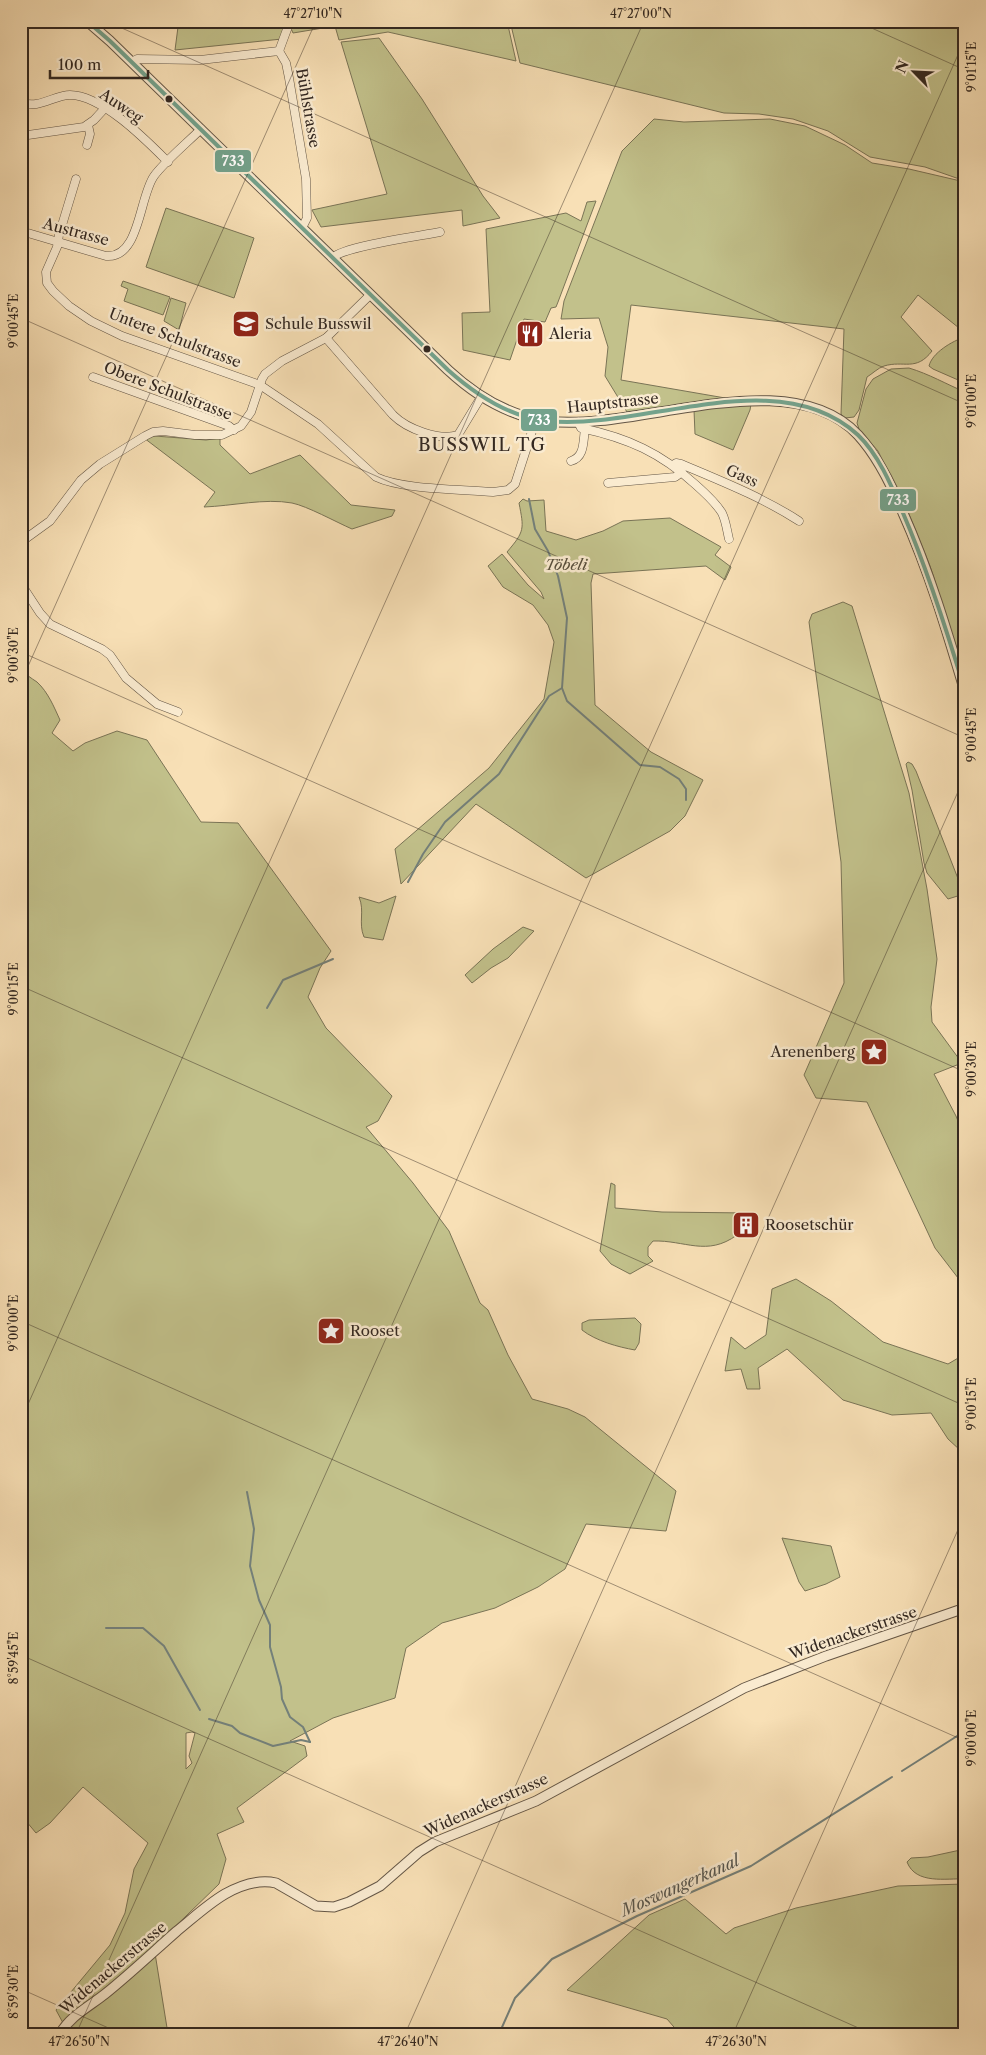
<svg xmlns="http://www.w3.org/2000/svg" width="986" height="2055" font-family="'Libre Caslon Text',serif">
<style>
.green{fill:#c2c18b;stroke:#7a7456;fill-rule:evenodd}
.lines{fill:none;stroke-linecap:round;stroke-linejoin:round}
.stream{stroke:#74807a;stroke-width:2}
.minor-casing{stroke:#645646;stroke-width:9}
.tertiary-casing{stroke:#645646;stroke-width:11}
.minor{stroke:#faebd0;stroke-width:8}
.tertiary{stroke:#faebd0;stroke-width:9}
.bus-1-casing{stroke:#faebd0;stroke-width:8}
.bus-1{stroke:#74a28c;stroke-width:4}
.ticks{fill:none;stroke:#332821;stroke-width:1;stroke-opacity:0.45}
.bus-dot{fill:#332821;stroke:#faebd0;stroke-width:2}
.labels{text-anchor:middle;stroke-width:5;stroke-linejoin:round;paint-order:stroke}
.street-label{font-size:15px;fill:#332821;stroke:#faebd0}
.poi-label{font-size:15px;fill:#332821;stroke:#faebd0;text-anchor:start}
.park-label{font-size:15px;font-style:italic;fill:#574e3c;stroke:#faebd0}
.water-label{font-size:16px;font-style:italic;fill:#53544e;stroke:#faebd0}
.quarter-label{font-size:18px;letter-spacing:1px;fill:#332821;stroke:#faebd0}
.line-badge{stroke:#faebd0;stroke-width:2}
.badge-label{font-size:14px;text-anchor:middle;font-weight:bold;fill:#fff}
.neatline{fill:none;stroke:#332821;stroke-width:2}
.ticks-label{font-size:12px;text-anchor:middle;fill:#332821}
</style>
<rect width="100%" height="100%" fill="#f8e0b6"/>
<filter id="stains"><feTurbulence type="fractalNoise" baseFrequency=".004" numOctaves="4"/><feColorMatrix values="0 0 0 0 .2 0 0 0 0 .09 0 0 0 0 .02 0 0 0 .5 -.17"/></filter>
<radialGradient id="worn" r=".72"><stop offset=".6" stop-color="#630" stop-opacity="0"/><stop offset="1" stop-color="#630" stop-opacity=".3"/></radialGradient>
<g class="green">
<polygon points="171,21 507,21 516,61 388,32 339,40 335,26 293,33 289,24 282,39 175,50 178,27"/>
<polygon points="510,21 965,21 965,181 925,167 870,157 828,131 793,119 759,114 724,113 520,63"/>
<polygon points="379,38 422,99 483,196 500,218 463,226 462,210 321,227 312,210 387,194 341,42"/>
<path d="M 654,119 L 684,122 L 770,119 L 805,126 L 845,145 L 872,163 L 909,169 L 965,182 L 965,319 L 959,325 L 959,328 L 918,295 L 901,317 L 932,351 C 916,372 904,360 884,366 C 878,368 872,374 867,377 L 859,410 L 854,417 L 845,418 L 841,414 L 844,329 L 631,305 L 621,380 L 731,399 L 627,412 L 605,376 L 608,347 L 599,318 L 561,319 L 564,301 L 622,151 Z"/>
<polygon points="596,201 558,302 556,307 551,308 545,322 524,319 510,360 463,350 462,313 490,312 486,229 566,213 581,221 587,202"/>
<polygon points="166,208 254,238 234,298 146,267"/>
<polygon points="123,281 170,297 163,315 124,301 128,289 121,286"/>
<polygon points="171,298 186,303 179,330 164,321"/>
<path d="M 965,337 L 965,383 L 933,369 L 929,366 C 932,353 952,341 965,337 Z"/>
<path d="M 909,368 C 929,374 946,384 965,392 L 965,682 L 960,665 L 961,661 L 964,662 L 958,653 L 930,566 L 908,512 L 878,451 L 859,429 L 857,423 L 866,389 L 873,379 L 891,369 Z"/>
<polygon points="751,404 750,410 733,450 695,434 694,410"/>
<path d="M 155,436 L 206,440 L 220,438 L 220,445 L 250,474 L 300,455 L 351,505 L 395,510 L 392,516 L 352,529 C 336,522 307,506 292,503 C 265,498 232,506 204,507 L 215,492 L 144,438 Z"/>
<path d="M 523,499 L 527,501 L 544,500 L 546,531 L 576,540 L 603,531 L 623,521 L 670,518 L 721,547 L 715,555 L 731,567 L 725,580 L 706,566 L 593,574 L 591,583 L 595,705 L 651,752 L 703,780 L 685,816 L 670,831 L 586,878 L 476,804 L 401,884 L 395,849 L 489,768 L 544,699 L 554,642 L 548,625 L 533,605 L 503,587 L 488,566 L 502,554 L 528,585 L 544,599 L 541,592 L 507,552 C 525,531 524,529 519,503 Z"/>
<polygon points="843,602 852,606 909,793 927,889 937,959 931,1007 932,1022 962,1063 934,1074 956,1116 965,1139 965,1287 935,1248 867,1102 816,1098 804,1075 844,983 841,862 809,622 812,614"/>
<path d="M 21,669 C 26,675 31,678 37,682 C 48,692 54,707 60,720 L 52,733 L 73,751 L 85,743 L 117,731 L 147,740 L 201,822 L 238,823 L 331,951 L 320,968 L 308,997 L 326,1028 L 392,1096 L 378,1121 L 366,1127 L 413,1183 L 449,1231 L 480,1303 L 488,1310 L 508,1355 L 532,1399 L 568,1409 L 585,1417 L 676,1491 L 666,1531 L 586,1524 L 565,1569 L 538,1587 L 495,1608 L 442,1623 L 406,1648 L 395,1698 L 333,1718 L 290,1741 L 305,1746 L 307,1756 L 237,1808 L 244,1822 L 217,1834 L 226,1859 L 219,1884 L 154,1947 L 168,2034 L 69,2034 L 56,2010 L 110,1945 L 125,1913 L 134,1869 L 148,1843 L 83,1787 L 50,1823 L 36,1833 L 21,1815 ZM 192,1732 L 195,1733 L 189,1756 L 192,1763 L 186,1769 L 186,1733 Z"/>
<polygon points="908,762 912,764 916,771 964,894 948,899 927,873 924,863 912,790 906,764"/>
<path d="M 396,896 L 383,940 L 364,937 C 358,923 365,911 359,897 L 379,903 Z"/>
<polygon points="523,927 534,931 508,958 491,968 472,983 465,975 493,949"/>
<path d="M 611,1183 L 615,1185 L 615,1208 L 662,1212 L 748,1213 L 751,1218 L 734,1226 L 737,1235 C 707,1257 685,1240 653,1241 L 648,1247 L 648,1256 L 653,1261 L 630,1274 L 611,1264 L 600,1251 Z"/>
<polygon points="796,1279 831,1301 883,1342 948,1364 965,1354 965,1451 961,1451 948,1439 931,1413 892,1415 843,1400 787,1349 758,1368 760,1389 747,1389 741,1369 725,1371 731,1337 745,1349 766,1335 772,1289"/>
<path d="M 635,1318 L 641,1324 L 639,1343 L 635,1350 C 618,1347 596,1341 582,1330 L 582,1323 L 589,1320 Z"/>
<polygon points="782,1538 831,1546 840,1577 826,1584 805,1591 799,1582"/>
<path d="M 965,1849 L 965,1879 C 946,1878 916,1885 907,1862 L 911,1858 L 928,1857 Z"/>
<polygon points="965,1884 965,2034 680,2034 667,2019 567,1990 649,1915 685,1899 726,1934 734,1928 796,1908 898,1886"/>
</g>
<g class="lines">
<g class="stream">
<polyline points="562,688 567,701 640,765 660,767 679,779 686,789 686,800"/>
<polyline points="408,882 423,854 445,822 499,774 549,696 562,688 567,618 558,576 548,551 535,529 529,499"/>
<polyline points="267,1008 283,980 333,959"/>
<polyline points="247,1492 254,1529 250,1566 259,1600 270,1625 270,1647 281,1687 282,1699 290,1717 303,1727 310,1742"/>
<polyline points="106,1628 143,1628 164,1646 200,1710"/>
<polyline points="209,1719 232,1726 240,1733 273,1746 301,1740 310,1742"/>
<polyline points="902,1771 965,1731"/>
<polyline points="499,2034 515,1998 552,1959 637,1916 751,1866 892,1777"/>
</g>
<g class="minor-casing">
<g id="minor">
<polyline points="279,51 289,24 292,21"/>
<polyline points="132,62 137,59 200,60 279,51 286,63 289,78 306,179 307,218 302,228"/>
<path d="M 21,102 C 38,110 54,95 70,95 C 102,95 147,141 168,162"/>
<polyline points="21,136 84,127 94,120 105,108"/>
<polyline points="87,145 90,134 88,125"/>
<path d="M 76,179 L 59,235 L 57,247 L 46,272 L 47,283 L 53,291 L 69,306 L 91,321 L 122,336 L 260,385 L 318,424 L 376,477 C 403,490 462,489 493,492 L 508,490 L 515,484 L 536,419"/>
<path d="M 21,231 L 106,256 C 140,259 139,197 154,176 C 165,161 187,143 201,129"/>
<path d="M 332,258 C 344,246 420,236 440,232"/>
<path d="M 326,338 L 393,415 C 407,429 439,441 458,435 L 481,397"/>
<polyline points="93,377 229,426 234,430"/>
<path d="M 578,422 L 581,428 C 628,438 661,453 696,485 C 705,493 716,503 722,513 C 726,521 727,531 729,539"/>
<path d="M 571,461 C 585,457 583,441 585,429"/>
<path d="M 673,465 L 676,463 L 681,464 C 721,481 762,497 799,521"/>
<polyline points="608,483 675,477 682,472"/>
<polyline points="21,542 50,521 81,480 100,464 145,436 153,432 163,431 195,435 222,435 241,426 251,412 262,379 265,374 282,361 326,338 370,295"/>
<polyline points="21,584 40,613 50,624 102,649 110,655 126,678 157,704 178,712"/>
</g>
</g>
<g class="tertiary-casing">
<g id="tertiary">
<path d="M 87,21 L 110,41 L 448,370 C 476,396 509,416 547,421 C 636,433 788,360 858,435 C 878,457 892,486 903,513 C 929,571 947,631 965,692"/>
<path d="M 60,2034 C 70,2016 90,2006 105,1994 C 130,1974 153,1952 177,1931 C 193,1918 208,1904 225,1894 C 241,1885 258,1879 276,1883 L 316,1906 L 334,1907 L 349,1902 L 380,1886 L 419,1852 L 435,1842 L 536,1801 L 744,1688 L 826,1656 L 965,1608"/>
</g>
</g>
<use href="#minor" class="minor"/>
<use href="#tertiary" class="tertiary"/>
<g class="bus-1-casing">
<path id="bus-1" d="M 87,21 L 110,41 L 448,370 C 476,395 509,417 547,421 C 643,431 777,361 858,435 C 879,455 892,487 903,513 C 928,571 947,631 965,691"/>
</g>
<use href="#bus-1" class="bus-1"/>
</g>
<path class="ticks" d="M 106,21 L 965,404M 856,21 L 965,70M 21,318 L 965,738M 21,652 L 965,1072M 21,682 L 316,21M 21,986 L 965,1406M 21,1321 L 965,1741M 21,1420 L 644,21M 21,1655 L 872,2034M 21,1989 L 122,2034M 76,2034 L 965,39M 405,2034 L 965,776M 733,2034 L 965,1514"/>
<defs>
<g id="school-square" transform="scale(1.4375)"><rect x="-9" y="-9" width="18" height="18" rx="4" fill="#8f2418" stroke="#faebd0"/><path d="M0-5L7-2L0 1L-7-2ZM-4 1L0 2.5L4 1V4Q0 6-4 4Z" fill="#fff"/></g>
<g id="restaurant-square" transform="scale(1.4375)"><rect x="-9" y="-9" width="18" height="18" rx="4" fill="#8f2418" stroke="#faebd0"/><path d="M-5-6h1v4h1v-4h1v4h1v-4h1v5L-1.5 .5V6h-2V.5L-5-1ZM5-6V6H3V1.5H1.5Q1.5-4 5-6Z" fill="#fff"/></g>
<g id="sight-square" transform="scale(1.4375)"><rect x="-9" y="-9" width="18" height="18" rx="4" fill="#8f2418" stroke="#faebd0"/><path d="M0-6L1.8-2.2L6-1.7L2.9 1.2L3.7 5.4L0 3.3L-3.7 5.4L-2.9 1.2L-6-1.7L-1.8-2.2Z" fill="#fff"/></g>
<g id="building-square" transform="scale(1.4375)"><rect x="-9" y="-9" width="18" height="18" rx="4" fill="#8f2418" stroke="#faebd0"/><path d="M-4-6H4V6H1V3H-1V6H-4ZM-2.5-4.3h1.7v1.8h-1.7ZM.8-4.3h1.7v1.8H.8ZM-2.5-1h1.7V.8h-1.7ZM.8-1h1.7V.8H.8Z" fill="#fff"/></g>
</defs>
<g fill-rule="evenodd">
<use href="#school-square" x="246" y="324"/>
<use href="#restaurant-square" x="530" y="334"/>
<use href="#sight-square" x="874" y="1052"/>
<use href="#building-square" x="746" y="1225"/>
<use href="#sight-square" x="331" y="1331"/>
</g>
<g class="bus-dot">
<circle cx="169" cy="99" r="4.5"/>
<circle cx="427" cy="349" r="4.5"/>
</g>
<g class="labels">
<g class="street-label">
<text transform="translate(121 106) rotate(34)" y="5">Auweg</text>
<text transform="translate(308 108) rotate(80)" y="5">Bühlstrasse</text>
<text transform="translate(76 232) rotate(15)" y="5">Austrasse</text>
<text transform="translate(175 338) rotate(21)" y="5">Untere Schulstrasse</text>
<text transform="translate(168 391) rotate(21)" y="5">Obere Schulstrasse</text>
<text transform="translate(613 403) rotate(-6)" y="5">Hauptstrasse</text>
<text transform="translate(742 476) rotate(24)" y="5">Gass</text>
<text transform="translate(853 1633) rotate(-19)" y="5">Widenackerstrasse</text>
<text transform="translate(486 1805) rotate(-24)" y="5">Widenackerstrasse</text>
<text transform="translate(113 1968) rotate(-40)" y="5">Widenackerstrasse</text>
</g>
<g class="poi-label">
<text x="265" y="329">Schule Busswil</text>
<text x="549" y="339">Aleria</text>
<text x="855" y="1057" text-anchor="end">Arenenberg</text>
<text x="765" y="1230">Roosetschür</text>
<text x="350" y="1336">Rooset</text>
</g>
<g class="park-label">
<text x="566" y="570">Töbeli</text>
</g>
<g class="water-label">
<text transform="translate(680 1885) rotate(-24)" y="6">Moswangerkanal</text>
</g>
<g class="quarter-label">
<text x="482" y="451">BUSSWIL TG</text>
</g>
</g>
<g class="line-badge">
<rect x="214" y="149" width="38" height="24" rx="5" fill="#74a28c"/>
<rect x="520" y="408" width="38" height="24" rx="5" fill="#74a28c"/>
<rect x="879" y="488" width="38" height="24" rx="5" fill="#74a28c"/>
</g>
<g class="badge-label">
<text x="233" y="166">733</text>
<text x="539" y="425">733</text>
<text x="898" y="505">733</text>
</g>
<rect width="986" height="2055" fill="none" stroke="#f8e0b6" stroke-width="55"/>
<g transform="translate(914 72) rotate(294)" stroke="#faebd0" stroke-width="4" paint-order="stroke">
<path d="M0-4L9 19L0 12L-9 19Z" fill="#332821"/>
<text y="-8" font-size="14" font-weight="bold" text-anchor="middle" fill="#332821">N</text>
</g>
<path d="M50 70v8h98v-8" fill="none" stroke="#332821" stroke-width="2.5"/>
<text x="58" y="70" font-size="15" fill="#332821" stroke="#faebd0" stroke-width="4" paint-order="stroke">100 m</text>
<rect x="28" y="28" width="930" height="2000" class="neatline"/>
<g class="ticks-label">
<text x="313" y="18">47°27'10"N</text>
<text x="641" y="18">47°27'00"N</text>
<text transform="translate(972 67) rotate(-90)" y="4">9°01'15"E</text>
<text transform="translate(14 321) rotate(-90)" y="4">9°00'45"E</text>
<text transform="translate(972 401) rotate(-90)" y="4">9°01'00"E</text>
<text transform="translate(14 655) rotate(-90)" y="4">9°00'30"E</text>
<text transform="translate(972 735) rotate(-90)" y="4">9°00'45"E</text>
<text transform="translate(14 989) rotate(-90)" y="4">9°00'15"E</text>
<text transform="translate(972 1069) rotate(-90)" y="4">9°00'30"E</text>
<text transform="translate(14 1323) rotate(-90)" y="4">9°00'00"E</text>
<text transform="translate(972 1404) rotate(-90)" y="4">9°00'15"E</text>
<text transform="translate(14 1658) rotate(-90)" y="4">8°59'45"E</text>
<text transform="translate(972 1738) rotate(-90)" y="4">9°00'00"E</text>
<text transform="translate(14 1992) rotate(-90)" y="4">8°59'30"E</text>
<text x="79" y="2046">47°26'50"N</text>
<text x="408" y="2046">47°26'40"N</text>
<text x="736" y="2046">47°26'30"N</text>
</g>
<rect width="100%" height="100%" filter="url(#stains)"/>
<rect width="100%" height="100%" fill="url(#worn)"/>
</svg>
